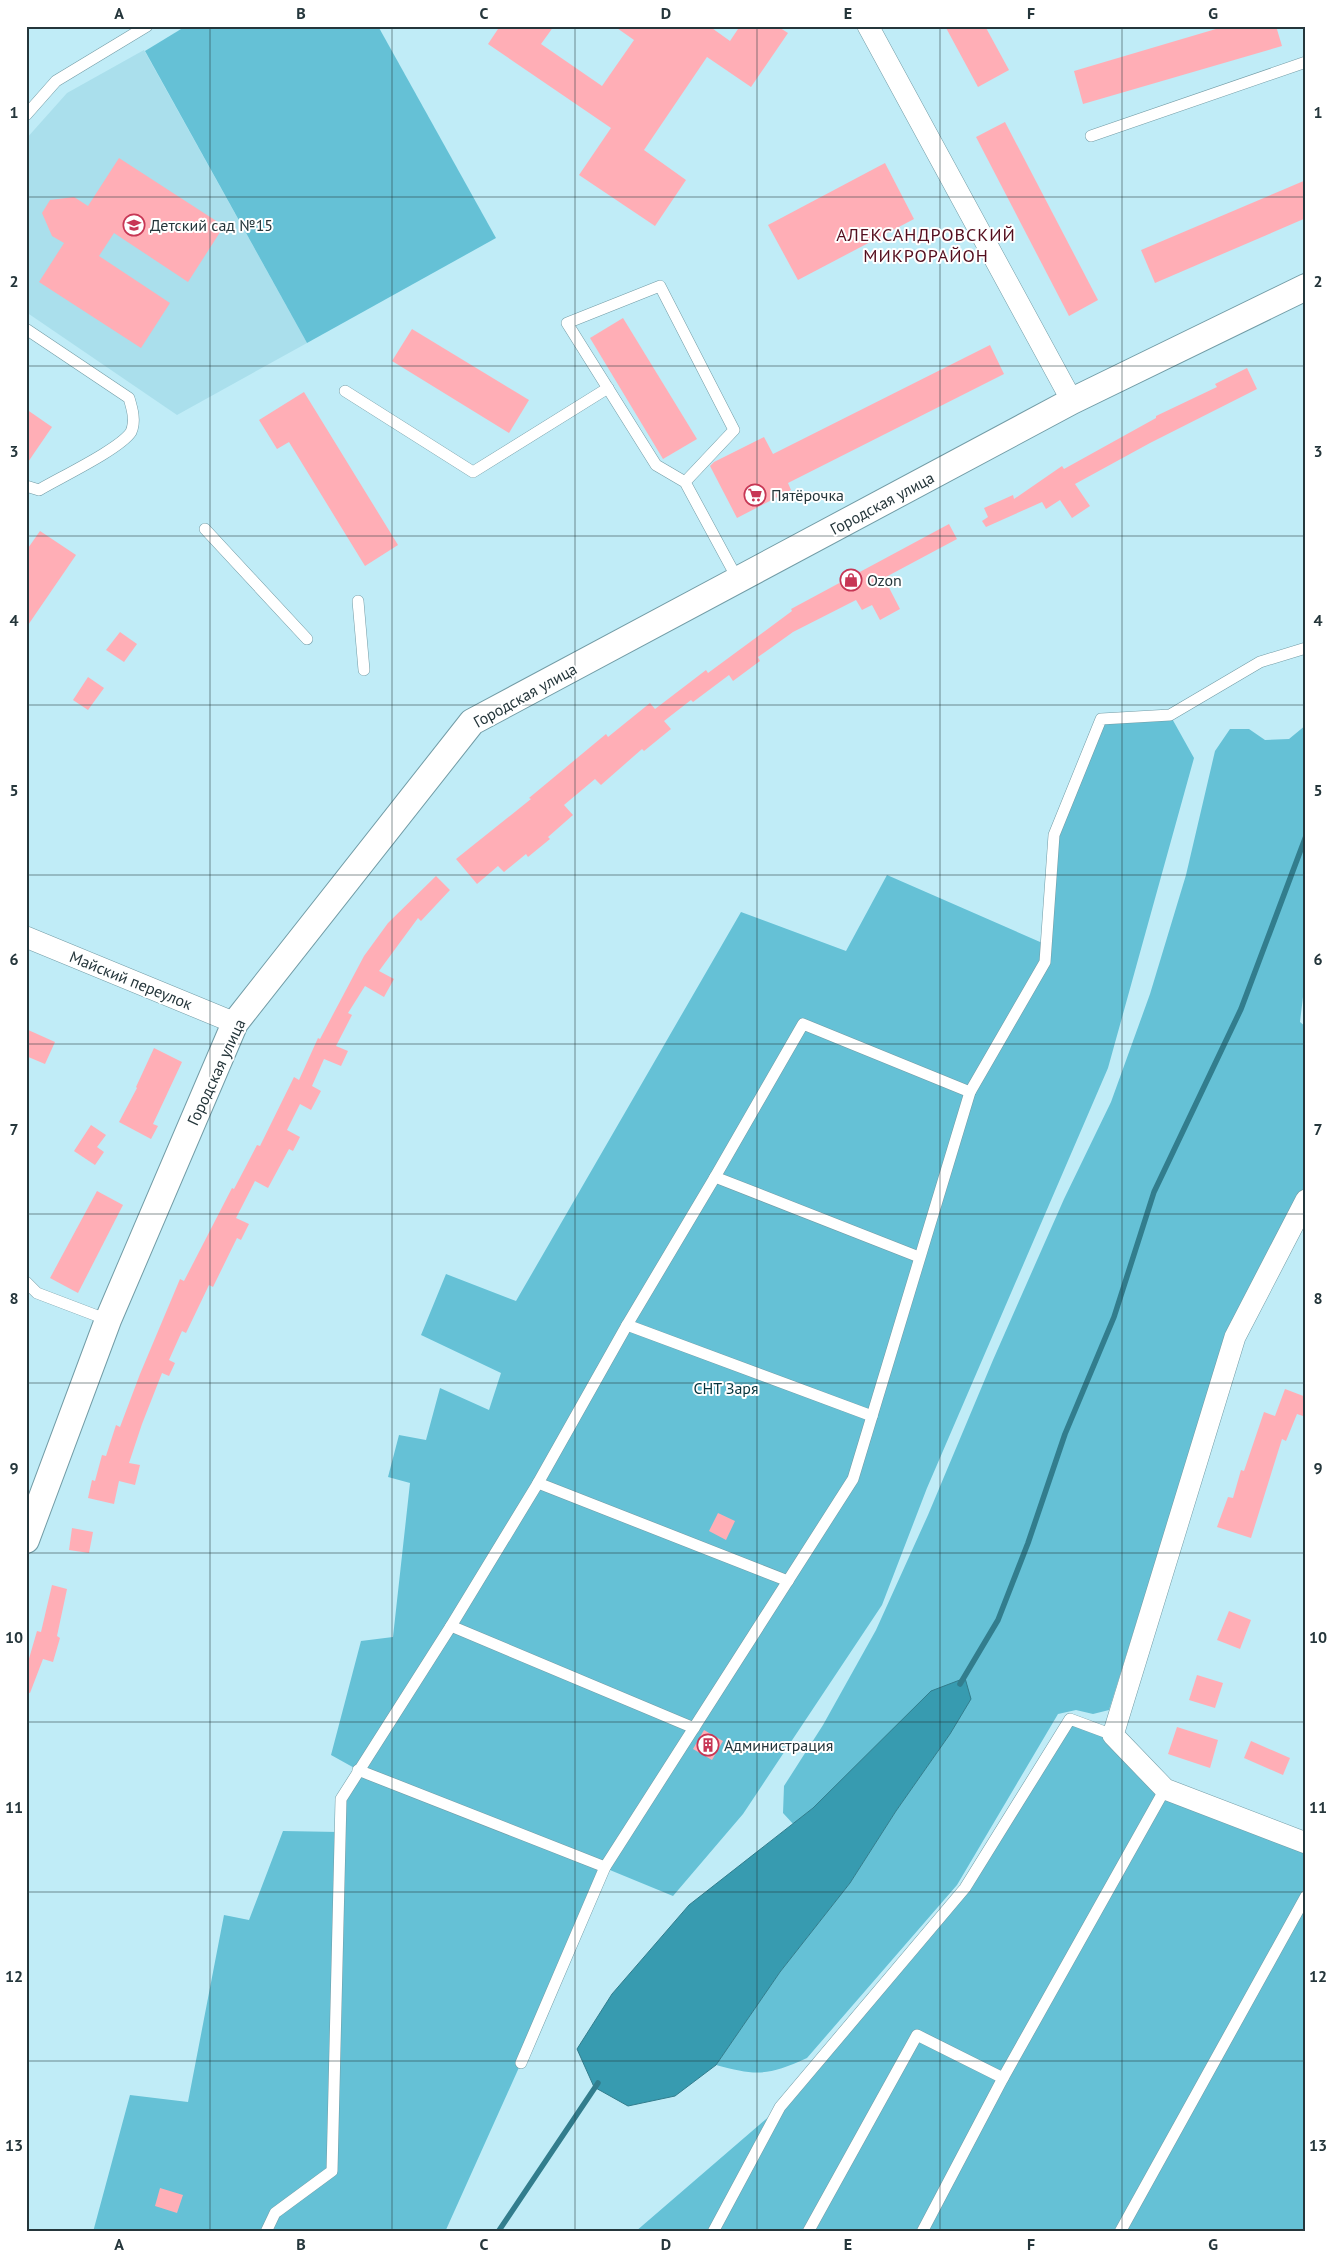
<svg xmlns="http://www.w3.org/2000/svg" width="1332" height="2258" font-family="'PT Sans',sans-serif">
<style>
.built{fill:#aadfec}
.green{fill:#65c1d6}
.water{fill:#379bb0;stroke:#327d8d}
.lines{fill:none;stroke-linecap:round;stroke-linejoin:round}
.stream{stroke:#327d8d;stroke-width:5.5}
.building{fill:#ffaeb6}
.service-casing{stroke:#729ca6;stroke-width:12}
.minor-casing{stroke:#729ca6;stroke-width:22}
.tertiary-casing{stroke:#729ca6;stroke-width:28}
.service{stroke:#fff;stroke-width:11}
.minor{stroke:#fff;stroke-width:21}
.tertiary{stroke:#fff;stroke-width:26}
.grid{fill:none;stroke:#25363b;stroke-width:1;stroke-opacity:0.55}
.labels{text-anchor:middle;stroke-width:4;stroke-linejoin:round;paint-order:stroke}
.poi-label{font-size:16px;fill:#25363b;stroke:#fff;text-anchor:start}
.street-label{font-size:16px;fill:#25363b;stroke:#fff}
.park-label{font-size:16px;fill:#06363f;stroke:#fff}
.neighbourhood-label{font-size:18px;letter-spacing:1px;fill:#540e1e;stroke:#fff}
.neatline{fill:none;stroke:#25363b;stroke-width:2}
.grid-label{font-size:16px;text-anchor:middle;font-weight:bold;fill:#25363b}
</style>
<rect width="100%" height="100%" fill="#c0ecf7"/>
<polygon class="built" points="144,50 307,343 177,415 26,312 26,139 67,93"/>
<g class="green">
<polygon points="186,26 378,26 496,238 307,343 145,51"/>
<polygon points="1170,715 1194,758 1108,1068 927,1488 882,1605 743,1814 673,1896 605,1868 521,2063 445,2232 93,2232 130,2095 188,2102 224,1915 249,1920 283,1831 339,1832 341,1799 358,1770 331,1755 361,1641 393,1637 410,1483 388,1477 399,1435 426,1440 440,1388 489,1410 501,1373 421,1335 446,1274 516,1301 741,912 846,951 887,875 1047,945 1054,835 1101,719"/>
<path d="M 1306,725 L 1306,972 L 1300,1022 L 1306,1027 L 1306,1191 L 1227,1334 L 1109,1710 L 1093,1714 L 1076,1710 L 1058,1714 L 957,1885 L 807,2058 C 767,2076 757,2076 716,2065 L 780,1972 L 850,1883 L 896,1811 L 950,1734 L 970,1699 L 813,1808 L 795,1826 L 783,1813 L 784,1786 L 823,1725 L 876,1630 L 928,1515 L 993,1360 L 1064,1199 L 1111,1102 L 1150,994 L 1186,875 L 1215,751 L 1230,729 L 1249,729 L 1265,740 L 1289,739 Z"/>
<polygon points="1070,1719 1113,1735 1165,1789 1306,1843 1306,2232 635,2232 780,2107 965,1888"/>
</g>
<polygon class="water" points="965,1678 971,1699 950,1734 896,1811 850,1883 780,1972 716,2065 675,2096 628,2106 594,2087 577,2049 612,1994 689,1905 813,1808 931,1691"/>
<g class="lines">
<g class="stream">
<polyline points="960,1684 998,1620 1028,1543 1065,1434 1114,1317 1154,1192 1241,1009 1306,836"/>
<polyline points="498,2232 598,2083"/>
</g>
</g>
<g class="building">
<polygon points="500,26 554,26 541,44 602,86 634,40 614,26 709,26 730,41 740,26 777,26 788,33 751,87 707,57 644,150 686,180 655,226 579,175 611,128 488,44"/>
<polygon points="945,26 985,26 1009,70 978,87"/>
<polygon points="1226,26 1276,26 1282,46 1083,104 1074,71"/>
<polygon points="1005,122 1098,300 1069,316 976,137"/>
<polygon points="119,158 224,226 188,282 114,233 99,256 170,303 141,348 39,282 64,243 52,236 42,213 50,200 74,197 88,206"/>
<polygon points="885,163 914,219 798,280 768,225"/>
<polygon points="1306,180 1306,218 1155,283 1141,250"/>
<polygon points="623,318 697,439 663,459 590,338"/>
<polygon points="412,329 529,400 509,433 392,361"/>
<polygon points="990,345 1004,374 788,483 791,490 737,518 710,466 714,462 764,437 773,454"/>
<polygon points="1247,368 1257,389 1150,443 1075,484 1090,506 1072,518 1060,500 1046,509 1042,502 986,527 982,521 988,517 984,508 1013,495 1014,499 1062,466 1064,469 1156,418 1156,416 1217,387 1215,384"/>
<polygon points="304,392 398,545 365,566 289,442 277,449 259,420"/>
<polygon points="26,409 52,427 26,465"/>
<polygon points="949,524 957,539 884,578 900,609 880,620 872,605 862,610 856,600 793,632 758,657 760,661 733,681 729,675 693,702 691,700 664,721 671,729 644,751 642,749 601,785 595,779 564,805 573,815 548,837 550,839 528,857 526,854 504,872 498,866 477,884 456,859 531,799 529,798 606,734 608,737 650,703 655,709 706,670 708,673 792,611 791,609"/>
<polygon points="40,531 76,555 26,628 26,551"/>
<polygon points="120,632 137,644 124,662 106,650"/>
<polygon points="88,677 104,688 88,710 73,700"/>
<polygon points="436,876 450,890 421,921 418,918 379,971 394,979 384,997 365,986 348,1013 352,1015 336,1046 348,1051 341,1066 324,1059 312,1086 321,1091 311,1110 300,1104 287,1130 300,1137 293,1151 289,1149 268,1188 255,1181 236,1218 249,1224 241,1240 237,1238 213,1287 209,1285 186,1333 182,1331 169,1360 175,1363 169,1376 162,1373 142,1424 129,1463 140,1465 135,1485 119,1481 114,1504 88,1498 92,1480 95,1481 102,1455 106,1456 116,1425 120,1427 140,1374 180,1279 184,1281 232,1188 234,1189 257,1145 260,1146 294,1077 299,1080 318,1038 320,1039 364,956 388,923"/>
<polygon points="26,1029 55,1042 45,1064 26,1056"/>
<polygon points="154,1048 182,1062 153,1124 158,1126 151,1139 119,1122 137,1088 136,1087"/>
<polygon points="91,1125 106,1135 97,1147 104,1152 95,1165 74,1151"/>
<polygon points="97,1191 123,1205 78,1293 50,1278"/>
<polygon points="1285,1389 1306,1397 1306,1417 1297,1414 1286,1441 1282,1439 1251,1538 1217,1527 1228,1497 1233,1498 1241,1470 1244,1471 1264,1412 1275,1416"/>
<polygon points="718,1513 735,1521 726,1540 709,1531"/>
<polygon points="72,1528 93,1532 89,1553 69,1550"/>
<polygon points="52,1585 67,1589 57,1636 60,1638 53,1662 43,1659 30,1693 26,1692 26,1669 37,1631 41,1632"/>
<polygon points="1229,1611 1251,1620 1240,1649 1217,1640"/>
<polygon points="1197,1675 1223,1683 1215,1708 1189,1700"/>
<polygon points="1177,1727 1218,1740 1210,1768 1168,1754"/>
<polygon points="704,1730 723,1741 712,1760 693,1749"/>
<polygon points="1251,1741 1290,1758 1283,1775 1244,1758"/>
<polygon points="160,2188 183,2195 177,2213 155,2206"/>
</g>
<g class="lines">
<g class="service-casing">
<g id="service">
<polyline points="26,115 56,81 147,26"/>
<polyline points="1091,136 1306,62"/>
<path d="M 26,329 L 129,398 C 132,408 136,421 131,432 C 120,449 59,478 39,490 L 26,486"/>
<polyline points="345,391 473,472 608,388"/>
<polyline points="685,482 734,430 660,286 567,323 656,465 685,482 738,580"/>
<polyline points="205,529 307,639"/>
<polyline points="358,601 364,670"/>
<polyline points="715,1177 919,1257"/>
<polyline points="26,1282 37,1293 108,1320"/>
<polyline points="627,1325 872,1416"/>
<polyline points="538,1483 788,1581"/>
<polyline points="451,1626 694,1728"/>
<polyline points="358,1770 605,1867"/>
<polyline points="521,2063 605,1867 853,1479 970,1092 1045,962 1054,835 1101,719 1170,715 1260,662 1306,648"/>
<polyline points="266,2232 275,2213 332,2171 341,1799 451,1626 538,1483 627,1325 715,1177 803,1024 970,1092"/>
<polyline points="713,2232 780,2107 965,1888 1070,1719 1113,1735"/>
<polyline points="808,2232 917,2035 1003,2078"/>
<polyline points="922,2232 1003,2078 1165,1789"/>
<polyline points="1120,2232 1306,1896"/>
</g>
</g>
<g class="minor-casing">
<g id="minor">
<polyline points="868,26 1072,401"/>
<polyline points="26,937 235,1023"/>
<polyline points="1306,1200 1235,1337 1113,1735 1165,1789 1306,1843"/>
</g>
</g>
<g class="tertiary-casing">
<polyline id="tertiary" points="26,1540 108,1320 235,1023 472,722 1072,401 1306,287"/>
</g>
<use href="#service" class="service"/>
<use href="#minor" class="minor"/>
<use href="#tertiary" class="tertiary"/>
</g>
<path class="grid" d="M 210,26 L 210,2232M 392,26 L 392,2232M 575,26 L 575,2232M 757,26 L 757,2232M 940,26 L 940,2232M 1122,26 L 1122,2232M 26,197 L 1306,197M 26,366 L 1306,366M 26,536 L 1306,536M 26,705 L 1306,705M 26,875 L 1306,875M 26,1044 L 1306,1044M 26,1214 L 1306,1214M 26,1383 L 1306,1383M 26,1553 L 1306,1553M 26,1722 L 1306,1722M 26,1892 L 1306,1892M 26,2061 L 1306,2061"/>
<defs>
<g id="school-ring" transform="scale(1.125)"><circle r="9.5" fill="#fff" stroke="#c73755" stroke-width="1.5"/><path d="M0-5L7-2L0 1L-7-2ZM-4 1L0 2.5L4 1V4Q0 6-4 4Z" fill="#c73755"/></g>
<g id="supermarket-ring" transform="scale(1.125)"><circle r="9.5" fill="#fff" stroke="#c73755" stroke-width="1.5"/><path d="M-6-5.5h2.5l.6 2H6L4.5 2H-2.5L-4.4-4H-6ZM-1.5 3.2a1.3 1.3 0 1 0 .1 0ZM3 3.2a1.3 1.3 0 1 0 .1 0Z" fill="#c73755"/></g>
<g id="shop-ring" transform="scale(1.125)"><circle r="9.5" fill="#fff" stroke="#c73755" stroke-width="1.5"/><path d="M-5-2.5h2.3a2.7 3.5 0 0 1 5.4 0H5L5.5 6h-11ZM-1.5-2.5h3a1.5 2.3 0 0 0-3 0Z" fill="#c73755"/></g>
<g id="building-ring" transform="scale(1.125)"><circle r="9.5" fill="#fff" stroke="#c73755" stroke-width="1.5"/><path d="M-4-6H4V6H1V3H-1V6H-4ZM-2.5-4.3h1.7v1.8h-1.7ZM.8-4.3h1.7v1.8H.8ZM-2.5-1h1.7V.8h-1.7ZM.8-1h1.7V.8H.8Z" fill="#c73755"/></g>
</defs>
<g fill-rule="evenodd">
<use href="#school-ring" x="134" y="225"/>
<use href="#supermarket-ring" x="755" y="495"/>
<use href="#shop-ring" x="851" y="580"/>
<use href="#building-ring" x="708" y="1745"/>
</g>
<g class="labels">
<g class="poi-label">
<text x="150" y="231">Детский сад №15</text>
<text x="771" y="501">Пятёрочка</text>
<text x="867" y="586">Ozon</text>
<text x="724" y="1751">Администрация</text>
</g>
<g class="street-label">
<text transform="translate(882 503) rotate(-28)" y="6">Городская улица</text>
<text transform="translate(525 695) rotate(-29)" y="6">Городская улица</text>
<text transform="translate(131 980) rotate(22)" y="6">Майский переулок</text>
<text transform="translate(216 1072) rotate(-65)" y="6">Городская улица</text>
</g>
<g class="park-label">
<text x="726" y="1394">СНТ Заря</text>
</g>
<g class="neighbourhood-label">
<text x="926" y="241">АЛЕКСАНДРОВСКИЙ<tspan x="926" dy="21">МИКРОРАЙОН</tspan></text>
</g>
</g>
<rect width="1332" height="2258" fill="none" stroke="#ffffff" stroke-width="55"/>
<rect x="28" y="28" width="1276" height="2202" class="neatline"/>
<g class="grid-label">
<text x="119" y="19">A</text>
<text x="301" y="19">B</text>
<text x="484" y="19">C</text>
<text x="666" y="19">D</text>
<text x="848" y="19">E</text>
<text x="1031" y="19">F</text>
<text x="1213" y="19">G</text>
<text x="14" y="118">1</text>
<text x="1318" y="118">1</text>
<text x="14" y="287">2</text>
<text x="1318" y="287">2</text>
<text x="14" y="457">3</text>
<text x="1318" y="457">3</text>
<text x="14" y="626">4</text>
<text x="1318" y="626">4</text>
<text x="14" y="796">5</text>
<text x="1318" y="796">5</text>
<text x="14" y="965">6</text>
<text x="1318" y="965">6</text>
<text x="14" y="1135">7</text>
<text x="1318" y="1135">7</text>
<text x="14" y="1304">8</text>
<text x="1318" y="1304">8</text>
<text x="14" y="1474">9</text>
<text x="1318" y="1474">9</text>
<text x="14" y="1643">10</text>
<text x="1318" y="1643">10</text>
<text x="14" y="1813">11</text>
<text x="1318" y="1813">11</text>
<text x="14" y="1982">12</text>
<text x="1318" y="1982">12</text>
<text x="14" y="2151">13</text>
<text x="1318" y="2151">13</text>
<text x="119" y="2250">A</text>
<text x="301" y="2250">B</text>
<text x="484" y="2250">C</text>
<text x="666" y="2250">D</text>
<text x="848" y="2250">E</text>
<text x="1031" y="2250">F</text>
<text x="1213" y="2250">G</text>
</g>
</svg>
